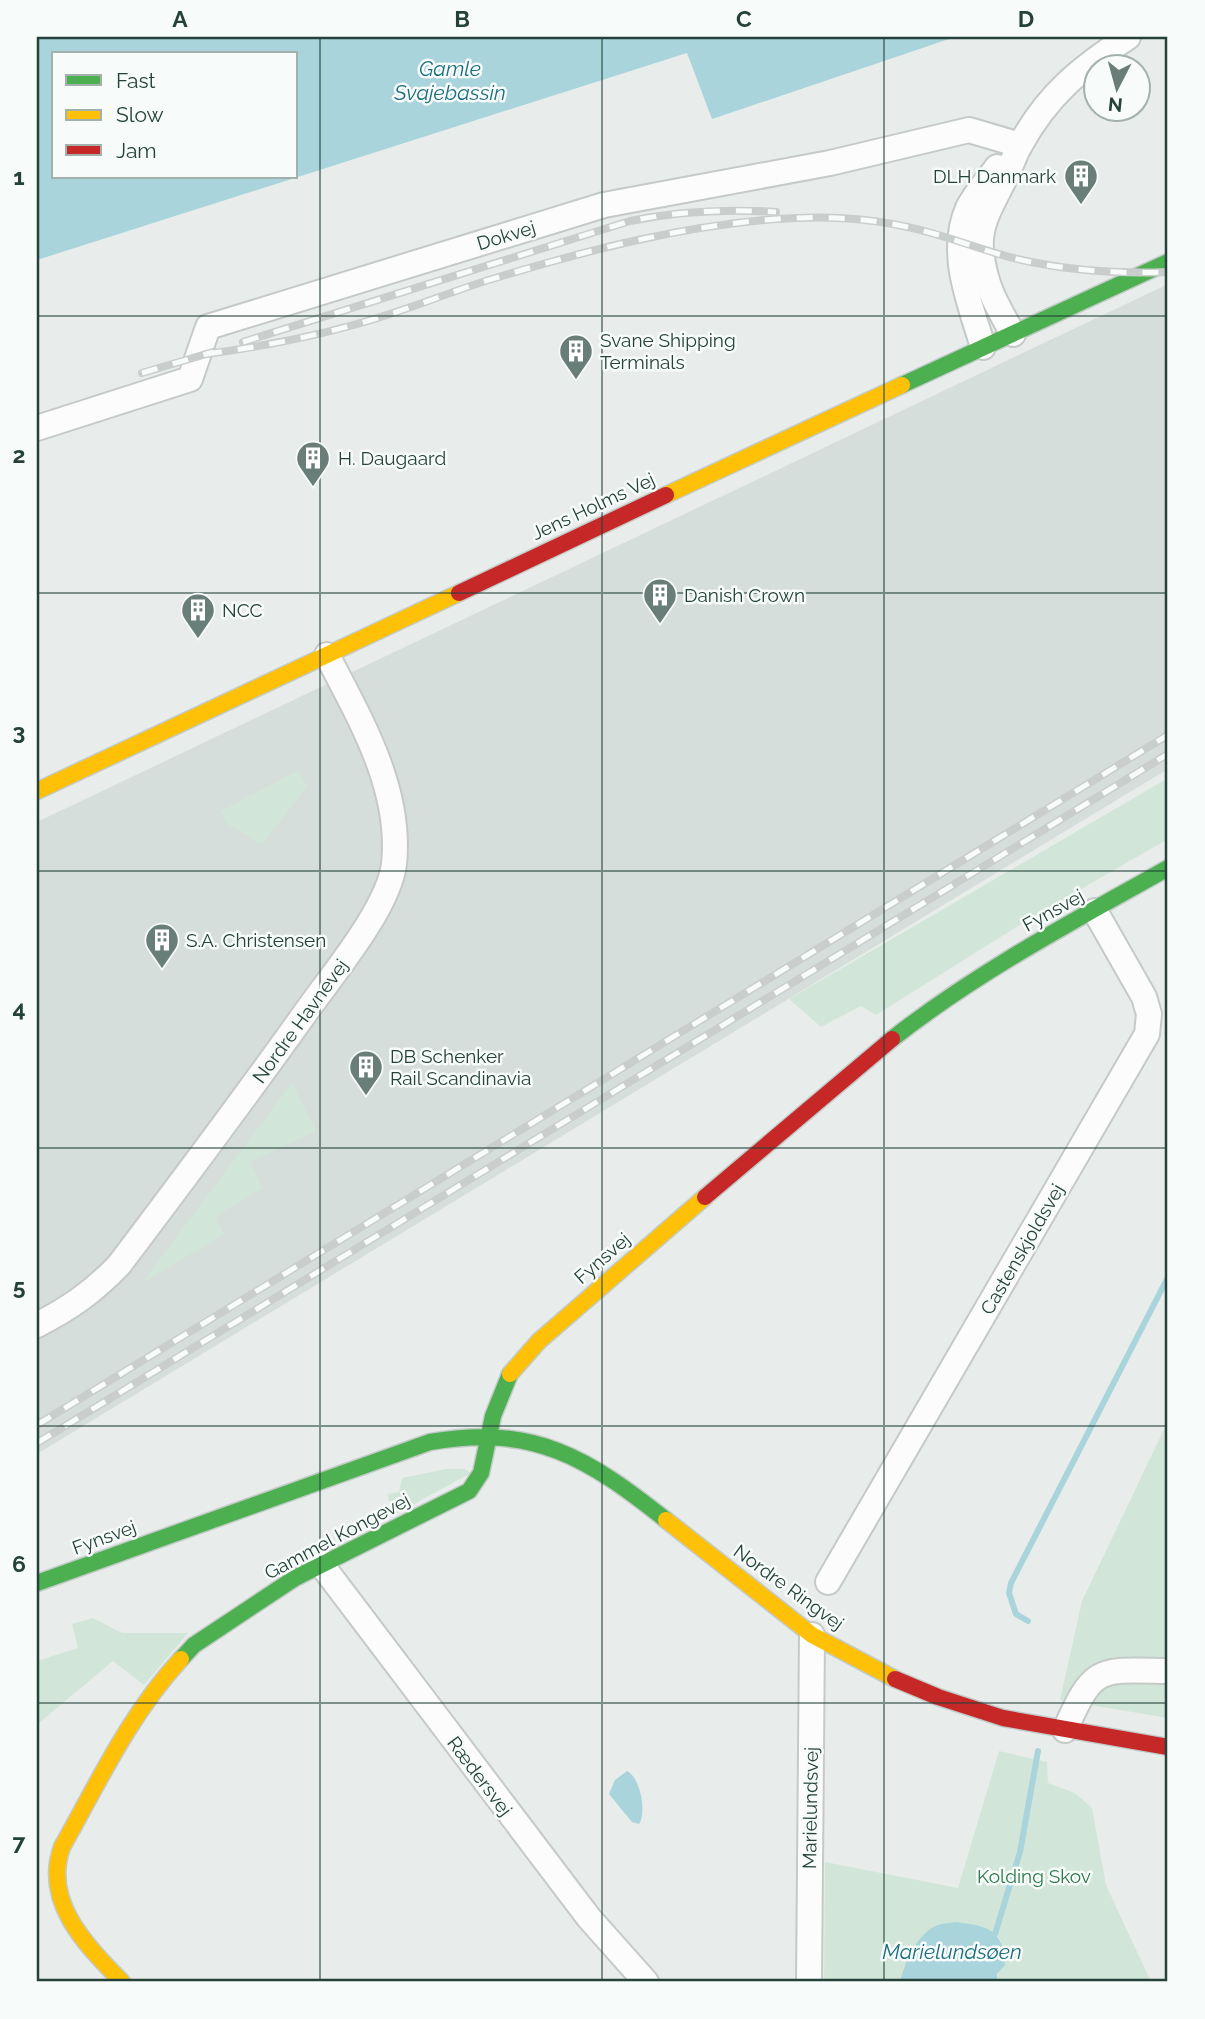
<svg xmlns="http://www.w3.org/2000/svg" width="1205" height="2019" font-family="Raleway,sans-serif">
<style>
.built{fill:#d6dedb}
.green{fill:#d1e6d8}
.water{fill:#a9d4db;fill-rule:evenodd}
.lines{fill:none;stroke-linecap:round;stroke-linejoin:round}
.stream{stroke:#a9d4db;stroke-width:6}
.street-casing{stroke:#c5cac8;stroke-width:28}
.fast-casing{stroke:#c3cbc8;stroke-width:19}
.slow-casing{stroke:#c3cbc8;stroke-width:19}
.jam-casing{stroke:#c3cbc8;stroke-width:19}
.street{stroke:#fcfcfc;stroke-width:24}
.fast{stroke:#4caf50;stroke-width:16}
.slow{stroke:#ffc107;stroke-width:16}
.jam{stroke:#c62828;stroke-width:16}
.rail-casing{stroke:#c9cdcc;stroke-width:8}
.rail{stroke:#f7fbf9;stroke-width:5;stroke-dasharray:16;stroke-linecap:butt}
.grid{fill:none;stroke:#24423a;stroke-width:2;stroke-opacity:0.55}
.labels{text-anchor:middle;stroke-width:5;stroke-linejoin:round;paint-order:stroke}
.poi-label{font-size:19px;fill:#24423a;stroke:#f7fbf9;text-anchor:start}
.street-label{font-size:19px;fill:#24423a;stroke:#f7fbf9}
.park-label{font-size:19px;fill:#2d7a4b;stroke:#f7fbf9}
.water-label{font-size:21px;font-style:italic;fill:#1c6f80;stroke:#f7fbf9}
.neatline{fill:none;stroke:#24423a;stroke-width:2.5}
.grid-label{font-size:23px;text-anchor:middle;font-weight:bold;fill:#24423a}
</style>
<rect width="100%" height="100%" fill="#e8edeb"/>
<polygon class="built" points="1168,284 1168,769 37,1454 37,822"/>
<g class="green">
<polygon points="297,771 307,786 262,844 227,824 221,811"/>
<polygon points="1168,778 1168,839 1029,919 876,1015 861,1006 821,1027 789,999"/>
<polygon points="292,1083 316,1131 250,1162 262,1188 218,1215 216,1219 224,1234 142,1283"/>
<polygon points="1168,1421 1168,1718 1060,1700 1082,1601"/>
<polygon points="446,1469 464,1469 471,1473 394,1515 387,1494 399,1492 402,1478"/>
<polygon points="93,1618 122,1633 188,1633 144,1685 113,1661 39,1723 39,1755 37,1757 37,1661 78,1648 72,1624"/>
<polygon points="999,1751 1047,1762 1048,1783 1075,1793 1092,1808 1106,1885 1151,1982 997,1982 1001,1941 994,1932 904,1966 900,1982 824,1982 825,1862 958,1888"/>
</g>
<g class="water">
<path d="M 37,37 L 955,37 L 712,119 L 687,53 L 37,260 ZM 54,54 L 296,54 L 296,177 L 54,177 Z"/>
<path d="M 627,1771 C 640,1777 647,1812 639,1824 L 632,1822 L 609,1794 L 615,1780 Z"/>
<path d="M 956,1922 C 987,1926 1004,1929 1005,1965 L 997,1974 L 997,1982 L 900,1982 C 904,1963 918,1932 938,1925 C 943,1923 950,1923 956,1922 Z"/>
</g>
<g class="lines">
<g class="stream">
<polyline points="1028,1621 1016,1614 1009,1593 1011,1583 1168,1277"/>
<polyline points="995,1934 1020,1852 1038,1751"/>
</g>
<g class="street-casing">
<g id="street">
<path d="M 1013,334 C 996,304 984,284 981,249 C 979,225 991,206 1002,184 C 1009,172 1013,158 1020,145 C 1048,94 1081,68 1128,37"/>
<path d="M 983,347 C 970,303 948,253 968,208 C 975,194 988,180 997,167"/>
<polyline points="37,428 190,379 208,327 604,205 830,163 969,130 1020,145"/>
<path d="M 37,1325 C 70,1308 93,1292 119,1265 C 184,1179 249,1092 311,1005 C 337,969 389,906 394,864 C 402,789 360,719 327,655"/>
<polyline points="321,1564 589,1918 646,1982"/>
<polyline points="828,1582 1147,1034 1149,1014 1144,997 1095,911"/>
<path d="M 1065,1730 C 1094,1664 1099,1670 1168,1671"/>
<polyline points="809,1982 812,1635"/>
</g>
</g>
<g class="fast-casing">
<g id="fast">
<polyline points="902,385 1168,262"/>
<path d="M 892,1039 C 977,972 1074,921 1168,868"/>
<path d="M 37,1583 L 430,1442 C 534,1424 588,1458 666,1520"/>
<polyline points="181,1659 194,1645 295,1578 469,1491 481,1473 493,1416 510,1374"/>
</g>
</g>
<g class="slow-casing">
<g id="slow">
<polyline points="666,495 902,385"/>
<polyline points="37,791 459,593"/>
<polyline points="510,1374 539,1341 705,1197"/>
<polyline points="666,1520 812,1635 895,1679"/>
<path d="M 122,1982 C 87,1946 42,1902 62,1847 C 98,1783 130,1714 181,1659"/>
</g>
</g>
<g class="jam-casing">
<g id="jam">
<polyline points="459,593 666,495"/>
<polyline points="705,1197 892,1039"/>
<polyline points="895,1679 938,1697 1003,1718 1168,1747"/>
</g>
</g>
<use href="#street" class="street"/>
<use href="#fast" class="fast"/>
<use href="#slow" class="slow"/>
<use href="#jam" class="jam"/>
<g class="rail-casing">
<g id="rail">
<path d="M 243,342 L 630,221 C 679,211 727,209 776,212"/>
<path d="M 206,354 C 267,346 328,334 387,315 C 426,303 463,287 502,276 C 592,249 683,226 777,219 C 829,215 885,219 935,234 C 967,243 998,256 1031,262 C 1076,271 1122,274 1168,272"/>
<polyline points="142,373 213,352"/>
<polyline points="37,1425 1168,735"/>
<polyline points="37,1443 1168,754"/>
</g>
</g>
<use href="#rail" class="rail"/>
</g>
<path class="grid" d="M 320,37 L 320,1982M 602,37 L 602,1982M 884,37 L 884,1982M 37,316 L 1168,316M 37,593 L 1168,593M 37,871 L 1168,871M 37,1148 L 1168,1148M 37,1426 L 1168,1426M 37,1703 L 1168,1703"/>
<defs>
<g id="building-pin" transform="scale(1.75)"><path d="M0 17L-7.5 6A9.5 9.5 0 1 1 7.5 6Z" fill="#697e78" stroke="#f7fbf9"/><path d="M-4-6H4V6H1V3H-1V6H-4ZM-2.5-4.3h1.7v1.8h-1.7ZM.8-4.3h1.7v1.8H.8ZM-2.5-1h1.7V.8h-1.7ZM.8-1h1.7V.8H.8Z" fill="#fff"/></g>
</defs>
<g fill-rule="evenodd">
<use href="#building-pin" x="1081" y="176"/>
<use href="#building-pin" x="576" y="351"/>
<use href="#building-pin" x="313" y="458"/>
<use href="#building-pin" x="660" y="595"/>
<use href="#building-pin" x="198" y="610"/>
<use href="#building-pin" x="162" y="940"/>
<use href="#building-pin" x="366" y="1067"/>
</g>
<g class="labels">
<g class="poi-label">
<text x="1056" y="183" text-anchor="end">DLH Danmark</text>
<text x="600" y="347">Svane Shipping<tspan x="600" dy="22">Terminals</tspan></text>
<text x="338" y="465">H. Daugaard</text>
<text x="684" y="602">Danish Crown</text>
<text x="222" y="617">NCC</text>
<text x="186" y="947">S.A. Christensen</text>
<text x="390" y="1063">DB Schenker<tspan x="390" dy="22">Rail Scandinavia</tspan></text>
</g>
<g class="street-label">
<text transform="translate(506 235) rotate(-17)" y="7">Dokvej</text>
<text transform="translate(593 506) rotate(-25)" y="7">Jens Holms Vej</text>
<text transform="translate(1053 910) rotate(-29)" y="7">Fynsvej</text>
<text transform="translate(300 1021) rotate(-54)" y="7">Nordre Havnevej</text>
<text transform="translate(1022 1249) rotate(-60)" y="7">Castenskjoldsvej</text>
<text transform="translate(602 1258) rotate(-41)" y="7">Fynsvej</text>
<text transform="translate(337 1536) rotate(-28)" y="7">Gammel Kongevej</text>
<text transform="translate(104 1537) rotate(-20)" y="7">Fynsvej</text>
<text transform="translate(789 1587) rotate(36)" y="7">Nordre Ringvej</text>
<text transform="translate(480 1776) rotate(53)" y="7">Rædersvej</text>
<text transform="translate(810 1808) rotate(-89)" y="7">Marielundsvej</text>
</g>
<g class="park-label">
<text x="1034" y="1883">Kolding Skov</text>
</g>
<g class="water-label">
<text x="450" y="76">Gamle<tspan x="450" dy="24">Svajebassin</tspan></text>
<text x="952" y="1959">Marielundsøen</text>
</g>
</g>
<rect width="1205" height="2019" fill="none" stroke="#f7fbf9" stroke-width="77"/>
<rect x="52" y="52" width="245" height="126" fill="#f7fbf9" stroke="#a3b1ad" stroke-width="2"/>
<rect x="66" y="75" width="35" height="10" fill="#4caf50" stroke="#a3b1ad" stroke-width="2"/>
<text x="116" y="88" font-size="21" fill="#24423a">Fast</text>
<rect x="66" y="110" width="35" height="10" fill="#ffc107" stroke="#a3b1ad" stroke-width="2"/>
<text x="116" y="122" font-size="21" fill="#24423a">Slow</text>
<rect x="66" y="145" width="35" height="10" fill="#c62828" stroke="#a3b1ad" stroke-width="2"/>
<text x="116" y="158" font-size="21" fill="#24423a">Jam</text>
<g transform="translate(1117 88) rotate(186)"><circle r="33" fill="#f7fbf9" stroke="#a3b1ad" stroke-width="2"/>
<path d="M0-5L12 26L0 18L-12 26Z" fill="#697e78"/>
<text y="-10" font-size="19" font-weight="bold" text-anchor="middle" fill="#24423a">N</text>
</g>
<rect x="38" y="38" width="1128" height="1942" class="neatline"/>
<g class="grid-label">
<text x="180" y="27">A</text>
<text x="462" y="27">B</text>
<text x="744" y="27">C</text>
<text x="1026" y="27">D</text>
<text x="19" y="185">1</text>
<text x="19" y="463">2</text>
<text x="19" y="740">3</text>
<text x="19" y="1017">4</text>
<text x="19" y="1295">5</text>
<text x="19" y="1572">6</text>
<text x="19" y="1850">7</text>
</g>
</svg>
